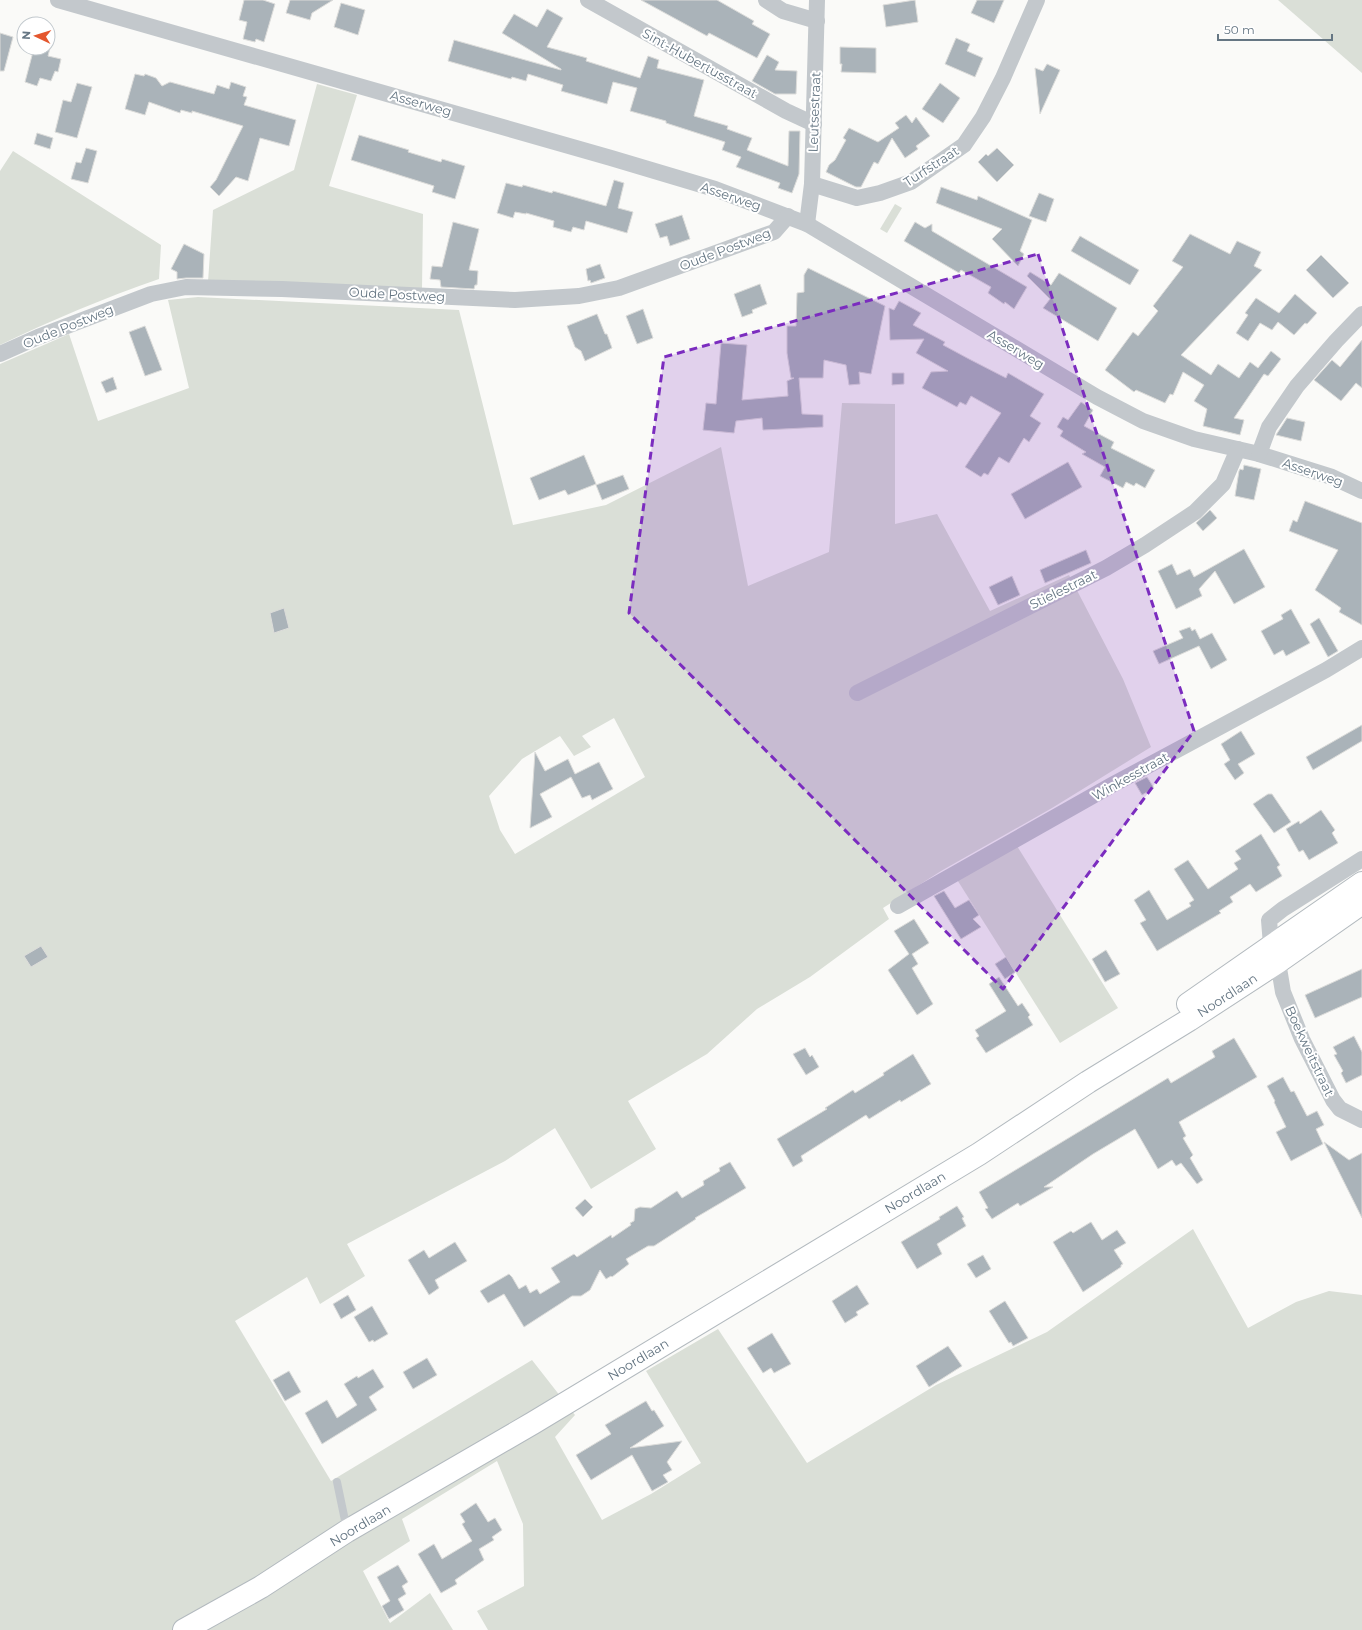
<svg xmlns="http://www.w3.org/2000/svg" width="1362" height="1630" font-family="Montserrat,sans-serif">
<style>
.green{fill:#dadfd7;fill-rule:evenodd}
.building{fill:#aab3b9;stroke:#dcdcda}
.lines{fill:none;stroke-linecap:round;stroke-linejoin:round}
.secondary-casing{stroke:#b3babf;stroke-width:24}
.service{stroke:#c3c8cc;stroke-width:8}
.minor{stroke:#c3c8cc;stroke-width:16}
.secondary{stroke:#fff;stroke-width:22}
.marked{fill:#7b2cbf;fill-opacity:0.2;stroke:#7b2cbf;stroke-width:3;stroke-dasharray:8 5;stroke-linejoin:round}
.labels{text-anchor:middle;stroke-width:4;stroke-linejoin:round;paint-order:stroke}
.street-label{font-size:13px;fill:#657683;stroke:#fff}
</style>
<rect width="100%" height="100%" fill="#fafaf8"/>
<g class="green">
<polygon points="1278,0 1362,0 1362,73"/>
<polygon points="317,84 357,95 329,186 423,214 422,290 208,282 213,210 294,170"/>
<path d="M 13,151 L 161,245 L 159,279 C 104,298 52,320 0,345 L 0,171 Z"/>
<polygon points="895,204 902,208 887,233 880,229"/>
<path d="M 198,297 L 459,310 L 513,525 L 606,505 L 721,447 L 748,586 L 829,552 L 842,403 L 895,404 L 895,524 L 937,514 L 990,611 L 1069,575 L 1123,679 L 1151,747 L 1052,808 L 941,871 L 883,908 L 889,919 L 810,977 L 757,1009 L 707,1054 L 628,1101 L 656,1149 L 591,1189 L 555,1128 L 505,1161 L 347,1244 L 365,1276 L 320,1304 L 307,1277 L 235,1321 L 331,1481 L 532,1360 L 575,1415 L 555,1437 L 602,1520 L 651,1494 L 701,1463 L 646,1371 L 718,1329 L 807,1463 L 936,1385 L 1047,1332 L 1193,1229 L 1248,1328 L 1296,1302 L 1329,1291 L 1362,1295 L 1362,1630 L 488,1630 L 477,1611 L 524,1586 L 523,1524 L 497,1461 L 402,1519 L 410,1541 L 363,1571 L 390,1623 L 430,1593 L 453,1630 L 0,1630 L 0,364 L 69,334 L 98,421 L 189,388 L 168,300 ZM 614,718 L 645,777 L 515,854 L 500,830 L 489,796 L 522,759 L 560,736 L 574,756 L 591,747 L 582,736 Z"/>
<polygon points="1017,846 1118,1008 1060,1043 956,878"/>
</g>
<g class="building">
<polygon points="244,0 263,0 275,4 264,42 256,39 255,42 243,39 247,22 239,20"/>
<polygon points="290,0 333,0 312,13 310,20 286,13"/>
<polygon points="641,0 717,0 754,21 752,24 770,34 757,58 709,33 707,36"/>
<polygon points="915,0 918,22 886,27 883,5"/>
<polygon points="977,0 1004,0 994,23 971,13"/>
<polygon points="341,3 365,10 358,35 334,27"/>
<polygon points="547,9 563,18 547,47 587,58 586,61 640,78 648,56 659,60 657,68 704,80 694,116 728,126 727,129 752,138 747,150 788,166 789,131 800,131 799,174 792,193 778,188 780,183 736,167 741,157 722,150 725,142 666,123 666,121 630,111 637,88 613,82 607,104 561,91 563,85 528,74 526,81 512,77 511,79 448,61 454,40 561,70 561,69 502,33 514,14 537,27"/>
<polygon points="0,33 13,37 4,71 0,71"/>
<polygon points="956,38 970,44 967,51 983,58 975,77 945,64"/>
<polygon points="840,47 876,48 876,73 841,72 842,64 840,64"/>
<polygon points="34,48 50,48 48,56 61,59 58,72 55,71 51,81 40,78 37,86 25,82"/>
<polygon points="767,55 779,62 775,70 797,71 796,94 775,94 752,81"/>
<polygon points="1047,64 1060,70 1040,114 1035,68 1043,71"/>
<polygon points="135,74 144,76 145,74 156,78 162,86 170,82 214,94 217,85 229,89 231,82 246,87 243,96 247,97 244,105 296,120 289,146 260,138 248,181 236,177 219,196 210,187 216,180 243,126 192,111 192,113 181,110 180,113 149,102 145,115 125,109"/>
<polygon points="77,83 92,87 77,138 55,132 63,100 71,102"/>
<polygon points="940,83 960,98 943,123 922,109"/>
<polygon points="906,115 912,123 916,117 930,136 916,146 918,149 905,158 892,138 878,164 874,162 861,187 856,187 826,172 829,165 835,160 846,140 843,138 849,128 878,142 899,128 895,123"/>
<polygon points="37,133 53,138 50,149 34,144"/>
<polygon points="359,135 409,150 408,152 441,162 442,159 465,166 455,199 432,192 434,186 351,160"/>
<polygon points="86,148 97,151 88,183 71,179 76,162 81,163"/>
<polygon points="997,148 1014,165 997,182 978,162 986,154 988,156"/>
<polygon points="614,180 624,183 618,208 633,212 627,233 586,221 584,230 573,227 571,232 553,227 554,221 526,213 526,214 515,212 513,218 497,213 506,183 522,187 523,185 552,193 553,191 606,206"/>
<polygon points="941,187 977,200 978,196 1032,220 1020,251 1024,254 1018,266 992,239 1002,229 936,203"/>
<polygon points="1039,193 1054,199 1046,222 1029,216"/>
<polygon points="682,215 690,239 670,246 667,236 660,238 655,224"/>
<polygon points="453,222 479,229 469,270 478,271 477,285 475,285 474,289 441,287 440,280 430,279 432,266 442,267"/>
<polygon points="915,222 925,228 932,224 932,231 1027,287 1014,309 1005,302 1004,304 988,293 991,287 961,270 959,273 904,241"/>
<polygon points="1190,234 1230,254 1237,241 1261,252 1254,266 1262,270 1181,355 1211,375 1218,364 1239,378 1250,362 1258,368 1271,351 1281,359 1268,376 1264,374 1234,418 1244,420 1240,435 1203,426 1207,409 1194,401 1204,385 1183,372 1173,395 1170,394 1165,403 1136,390 1134,392 1105,370 1133,332 1138,336 1158,311 1153,306 1183,267 1172,261"/>
<polygon points="1080,236 1139,270 1130,285 1071,251"/>
<polygon points="184,244 204,254 203,278 186,278 177,279 177,272 171,269"/>
<polygon points="1321,255 1349,283 1333,298 1306,270"/>
<polygon points="600,264 605,278 591,283 590,280 588,281 586,269"/>
<polygon points="808,268 885,306 871,374 859,372 860,384 849,385 846,365 824,360 823,378 799,378 802,414 823,415 823,427 763,430 762,418 736,421 734,433 703,430 706,403 716,404 721,343 747,345 742,400 788,396 787,381 794,378 791,378 787,353 787,326 796,326 797,293 804,292 804,275"/>
<polygon points="1030,272 1051,285 1059,273 1117,308 1098,341 1043,308 1050,299 1027,276"/>
<polygon points="760,284 767,304 752,310 753,313 742,317 734,294"/>
<polygon points="1295,294 1317,313 1307,324 1305,323 1294,335 1278,322 1272,330 1260,323 1248,341 1236,333 1248,315 1245,313 1256,298 1279,313"/>
<polygon points="899,301 921,313 913,325 945,342 943,345 969,359 1006,378 1008,373 1044,394 1030,416 1041,423 1029,442 1024,438 1009,463 999,457 988,475 984,473 981,477 965,467 1001,413 971,396 966,405 960,402 957,407 922,388 931,372 948,371 916,353 924,339 890,340 889,308 894,310"/>
<polygon points="643,309 653,338 637,344 626,316"/>
<polygon points="597,314 605,334 607,334 612,348 585,361 581,351 575,347 567,326"/>
<polygon points="145,326 162,370 145,376 129,332"/>
<polygon points="1362,340 1362,388 1356,383 1341,401 1314,380 1332,360 1340,367"/>
<polygon points="892,373 904,373 904,384 892,385"/>
<polygon points="113,377 117,389 106,393 101,382"/>
<polygon points="1081,402 1093,410 1084,426 1114,442 1111,448 1155,470 1145,488 1136,483 1134,486 1126,482 1123,488 1100,476 1105,467 1082,454 1086,452 1060,436 1063,431 1057,427 1063,417 1068,420"/>
<polygon points="1287,418 1305,422 1301,441 1276,435"/>
<polygon points="584,455 596,484 568,495 565,490 539,500 530,478"/>
<polygon points="1068,462 1082,487 1025,519 1011,494"/>
<polygon points="1244,465 1261,469 1254,500 1235,496 1239,471 1240,469 1243,470"/>
<polygon points="623,475 629,489 602,500 596,485"/>
<polygon points="1305,501 1362,523 1362,625 1339,612 1341,608 1315,590 1338,550 1289,531 1293,520 1297,522"/>
<polygon points="1210,510 1217,518 1203,531 1196,523"/>
<polygon points="1244,549 1265,587 1234,604 1215,571 1199,589 1202,596 1176,609 1158,571 1172,564 1177,575 1190,569 1194,577"/>
<polygon points="1086,550 1091,563 1045,583 1040,570"/>
<polygon points="1012,576 1020,595 998,605 989,587"/>
<polygon points="284,608 289,628 274,633 270,613"/>
<polygon points="1291,609 1310,643 1286,656 1283,650 1274,655 1261,631 1283,619 1281,615"/>
<polygon points="1319,618 1338,651 1328,657 1310,624"/>
<polygon points="1190,627 1192,631 1195,629 1200,639 1212,633 1227,660 1211,669 1199,646 1159,664 1153,651 1183,638 1179,631"/>
<polygon points="1362,725 1362,741 1313,770 1306,757"/>
<polygon points="1241,731 1255,754 1238,764 1244,773 1235,780 1224,764 1230,760 1221,744"/>
<polygon points="535,752 545,771 568,759 575,774 599,762 613,789 592,800 590,795 582,798 571,777 540,794 552,817 530,828"/>
<polygon points="1147,777 1154,788 1142,795 1135,783"/>
<polygon points="1268,794 1272,794 1291,822 1274,833 1253,804"/>
<polygon points="1321,810 1335,830 1332,833 1338,843 1309,860 1303,850 1299,852 1286,829 1299,821 1300,824"/>
<polygon points="1261,834 1280,865 1277,867 1282,876 1256,892 1250,884 1230,897 1233,902 1219,911 1221,913 1157,951 1140,923 1146,920 1134,900 1149,890 1167,920 1191,906 1189,903 1194,900 1174,869 1188,860 1208,889 1238,869 1234,863 1241,859 1235,851"/>
<polygon points="944,891 955,908 969,900 979,915 973,919 981,927 961,939 934,896"/>
<polygon points="914,919 929,943 912,954 918,964 912,968 933,1004 917,1015 888,970 909,954 894,931"/>
<polygon points="41,946 48,957 31,967 24,956"/>
<polygon points="1106,950 1120,974 1105,982 1092,959"/>
<polygon points="1006,957 1015,972 1005,979 995,964"/>
<polygon points="1362,969 1362,997 1315,1018 1305,995"/>
<polygon points="999,977 1018,1006 1022,1003 1030,1015 1028,1017 1033,1025 986,1053 976,1038 979,1036 975,1030 1006,1011 989,984"/>
<polygon points="1354,1036 1362,1052 1362,1075 1346,1083 1341,1073 1343,1071 1334,1055 1337,1054 1333,1047"/>
<polygon points="1234,1038 1257,1077 1179,1122 1186,1136 1183,1138 1193,1155 1190,1158 1203,1180 1197,1184 1181,1163 1176,1166 1172,1160 1158,1169 1135,1129 1093,1154 1044,1187 1053,1187 1020,1206 1018,1203 992,1219 985,1209 988,1208 979,1192 1168,1078 1171,1083 1215,1057 1212,1051"/>
<polygon points="805,1048 810,1057 812,1055 819,1067 806,1075 793,1054"/>
<polygon points="913,1054 931,1084 901,1102 900,1100 869,1119 866,1115 801,1156 803,1161 793,1167 777,1139 827,1109 825,1108 853,1090 855,1093 884,1075 883,1073"/>
<polygon points="1283,1077 1291,1092 1294,1091 1307,1116 1317,1111 1324,1125 1316,1129 1323,1144 1291,1161 1276,1132 1286,1127 1274,1102 1275,1101 1267,1086"/>
<polygon points="1324,1142 1349,1160 1362,1153 1362,1218"/>
<polygon points="730,1162 746,1188 695,1218 696,1219 654,1246 648,1246 626,1259 629,1264 612,1277 611,1276 606,1279 600,1270 590,1290 581,1296 572,1296 524,1327 504,1294 488,1303 480,1291 509,1274 512,1277 519,1289 526,1285 530,1293 537,1289 540,1294 560,1282 551,1268 574,1254 577,1257 611,1235 612,1238 631,1225 630,1223 634,1221 635,1209 640,1207 651,1208 677,1191 682,1198 704,1185 703,1181 720,1171 719,1168"/>
<polygon points="585,1199 593,1207 583,1217 575,1208"/>
<polygon points="957,1206 964,1217 962,1218 966,1226 937,1244 942,1254 917,1269 901,1242 940,1219 939,1217"/>
<polygon points="1091,1222 1102,1240 1117,1230 1126,1243 1114,1250 1123,1264 1121,1265 1121,1267 1083,1292 1053,1242 1071,1231 1073,1233"/>
<polygon points="455,1242 467,1261 435,1280 439,1288 429,1295 408,1260 424,1250 429,1258"/>
<polygon points="983,1255 991,1269 976,1278 967,1264"/>
<polygon points="857,1285 869,1304 856,1312 858,1315 845,1323 832,1301"/>
<polygon points="348,1295 356,1310 341,1319 333,1304"/>
<polygon points="1005,1301 1028,1338 1013,1346 1011,1342 1009,1343 989,1311"/>
<polygon points="372,1306 388,1334 374,1342 373,1340 369,1342 354,1317"/>
<polygon points="772,1333 791,1364 774,1373 771,1368 763,1373 747,1348"/>
<polygon points="948,1346 962,1366 929,1387 916,1366"/>
<polygon points="427,1358 437,1375 413,1389 403,1372"/>
<polygon points="373,1369 384,1387 369,1397 377,1410 322,1444 305,1413 327,1400 337,1418 357,1405 344,1384 357,1376 358,1378"/>
<polygon points="289,1371 301,1392 285,1401 273,1380"/>
<polygon points="646,1401 652,1411 654,1410 664,1426 630,1448 682,1441 667,1462 672,1470 663,1475 668,1482 652,1491 632,1455 591,1480 576,1455 611,1434 605,1425"/>
<polygon points="476,1503 488,1522 495,1518 502,1530 492,1537 494,1540 479,1549 484,1560 455,1580 457,1584 441,1593 418,1554 434,1544 442,1559 472,1541 462,1524 465,1522 460,1514"/>
<polygon points="398,1565 408,1582 402,1586 406,1594 398,1599 404,1610 389,1619 382,1606 390,1601 377,1577"/>
</g>
<g class="lines">
<g class="secondary-casing">
<g id="secondary">
<polyline points="1188,1004 1362,883"/>
<polyline points="184,1630 261,1587 347,1531 533,1423 979,1154 1088,1082 1189,1020 1278,962 1362,903"/>
</g>
</g>
<polyline class="service" points="337,1482 347,1530"/>
<g class="minor">
<polyline points="58,0 611,158 715,189 807,224 1097,397 1143,421 1194,439 1259,454 1332,477 1362,491"/>
<polyline points="588,0 786,111 814,124"/>
<polyline points="766,0 783,11 817,21"/>
<polyline points="812,184 857,198 880,193 911,182 964,145 983,117 1003,78 1037,0"/>
<polyline points="807,224 812,184 817,0"/>
<polyline points="0,354 38,337 151,294 186,287 282,289 515,300 579,296 619,288 774,232 788,216"/>
<polyline points="1259,454 1269,427 1297,386 1336,341 1362,314"/>
<polyline points="857,693 1106,568 1145,545 1195,512 1223,484 1238,449"/>
<polyline points="1362,859 1283,909 1269,920 1271,945 1278,962 1283,992 1302,1039 1333,1100 1340,1109 1362,1120"/>
<polyline points="898,906 1112,785 1326,670 1362,648"/>
</g>
<use href="#secondary" class="secondary"/>
</g>
<path class="marked" d="M 1038,254 L 1194,731 L 1003,989 L 629,613 L 664,357 Z"/>
<g class="labels">
<g class="street-label">
<text transform="translate(700 63) rotate(29)" y="5">Sint-Hubertusstraat</text>
<text transform="translate(421 103) rotate(16)" y="5">Asserweg</text>
<text transform="translate(814 112) rotate(-88)" y="5">Leutsestraat</text>
<text transform="translate(931 166) rotate(-33)" y="5">Turfstraat</text>
<text transform="translate(731 196) rotate(19)" y="5">Asserweg</text>
<text transform="translate(725 249) rotate(-21)" y="5">Oude Postweg</text>
<text transform="translate(397 294) rotate(3)" y="5">Oude Postweg</text>
<text transform="translate(68 326) rotate(-22)" y="5">Oude Postweg</text>
<text transform="translate(1016 349) rotate(31)" y="5">Asserweg</text>
<text transform="translate(1313 472) rotate(19)" y="5">Asserweg</text>
<text transform="translate(1063 589) rotate(-26)" y="5">Stielestraat</text>
<text transform="translate(1130 776) rotate(-29)" y="5">Winkesstraat</text>
<text transform="translate(1227 995) rotate(-33)" y="5">Noordlaan</text>
<text transform="translate(1310 1051) rotate(65)" y="5">Boekweitstraat</text>
<text transform="translate(915 1192) rotate(-31)" y="5">Noordlaan</text>
<text transform="translate(638 1359) rotate(-31)" y="5">Noordlaan</text>
<text transform="translate(360 1525) rotate(-31)" y="5">Noordlaan</text>
</g>
</g>
<g transform="translate(36 36) rotate(274)"><circle r="19" fill="#ffffff" stroke="#c1c8cd"/>
<path d="M0-3L7 15L0 10L-7 15Z" fill="#e4572e"/>
<text y="-6" font-size="11" font-weight="bold" text-anchor="middle" fill="#657683">N</text>
</g>
<path d="M1218 34v6h114v-6" fill="none" stroke="#657683" stroke-width="2"/>
<text x="1224" y="34" font-size="12" fill="#657683" stroke="#ffffff" stroke-width="3" paint-order="stroke">50 m</text>
</svg>
